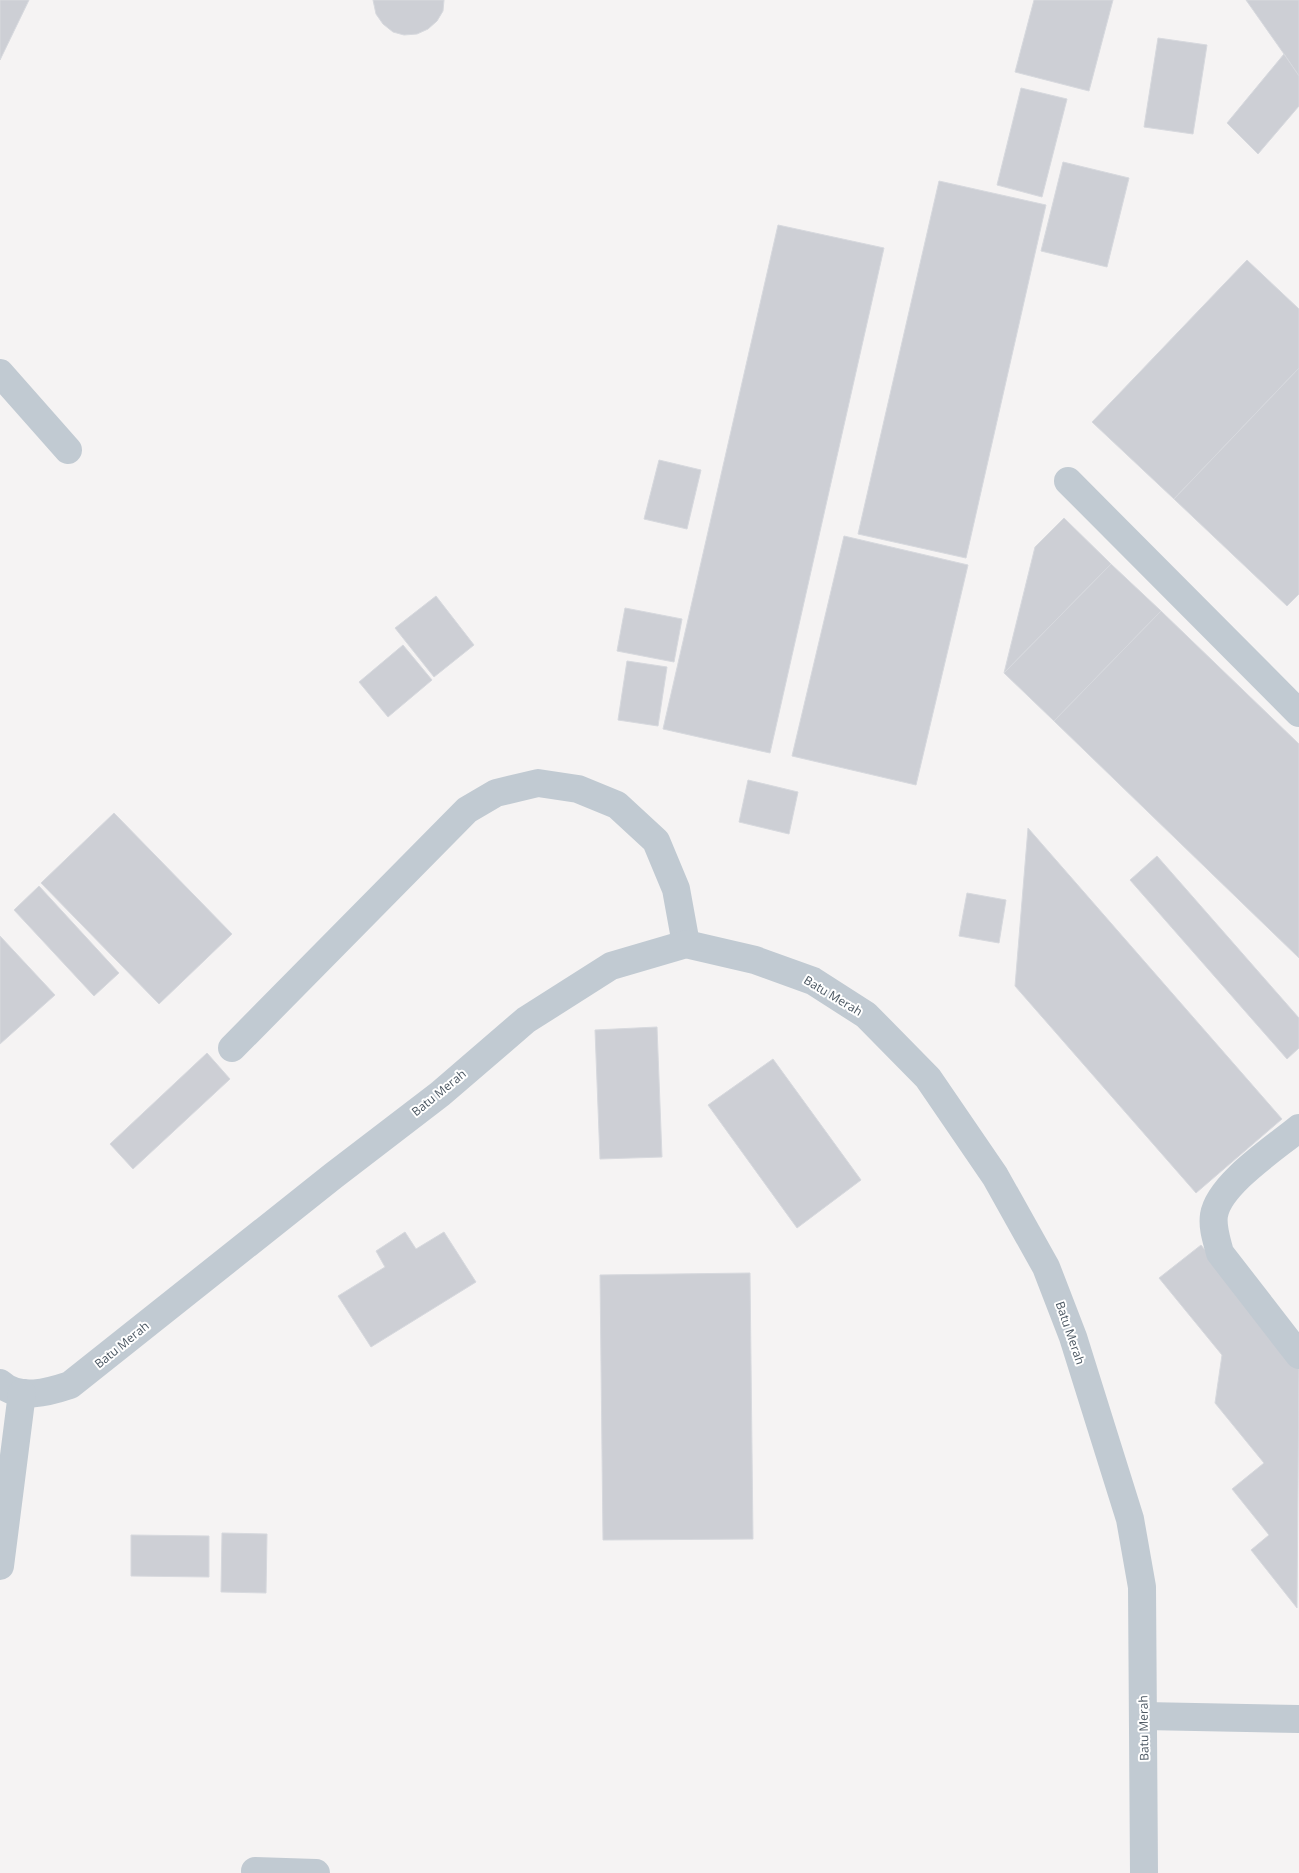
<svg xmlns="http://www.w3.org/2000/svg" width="1299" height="1873" font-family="'Open Sans',sans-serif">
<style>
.building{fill:#cdcfd5;stroke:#d7d9de}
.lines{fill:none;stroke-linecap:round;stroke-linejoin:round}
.minor{stroke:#c1cad2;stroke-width:28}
.labels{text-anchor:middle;stroke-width:4;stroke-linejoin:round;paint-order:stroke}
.street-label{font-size:12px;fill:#4a5661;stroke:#fff}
</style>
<rect width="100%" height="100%" fill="#f5f3f3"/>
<g class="building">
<polygon points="0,0 29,0 0,60"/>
<polygon points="373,0 444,0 443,11 437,21 428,29 417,34 404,35 393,32 383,24 376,14"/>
<polygon points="1034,0 1113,0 1089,91 1015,72"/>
<polygon points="1246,0 1299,0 1299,76 1284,54"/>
<polygon points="1158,38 1207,45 1193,134 1144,127"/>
<polygon points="1284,54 1299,76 1299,106 1258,154 1227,123"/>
<polygon points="1021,88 1067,99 1042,197 997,185"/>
<polygon points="1063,162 1129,178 1107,267 1041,251"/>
<polygon points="939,181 1046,205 966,558 858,534"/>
<polygon points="778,225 884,248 770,753 663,729"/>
<polygon points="1247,260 1299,309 1299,368 1174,499 1092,422"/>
<polygon points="1299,368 1299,594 1287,606 1174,499"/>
<polygon points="659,460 701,470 687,529 644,519"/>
<polygon points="1064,518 1111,564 1004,673 1035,547"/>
<polygon points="844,536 968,565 916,785 792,756"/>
<polygon points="1111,564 1161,611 1054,721 1004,673"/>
<polygon points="436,596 474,645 434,677 395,628"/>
<polygon points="625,608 682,619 674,662 617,651"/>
<polygon points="1161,611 1299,744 1299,958 1054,721"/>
<polygon points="403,645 432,680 388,717 359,682"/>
<polygon points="627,661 667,667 658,726 618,720"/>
<polygon points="748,780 798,792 789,834 739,822"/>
<polygon points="114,813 232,934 159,1004 41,883"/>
<polygon points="1028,828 1282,1119 1196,1193 1015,986"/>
<polygon points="1157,856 1299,1018 1299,1048 1287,1059 1130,880"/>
<polygon points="39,886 119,973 94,996 14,910"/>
<polygon points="967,893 1006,900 999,943 959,936"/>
<polygon points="0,936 55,995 0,1044"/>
<polygon points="657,1027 662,1157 600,1159 595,1030"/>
<polygon points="207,1053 230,1079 133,1169 110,1144"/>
<polygon points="773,1059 861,1180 797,1228 708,1105"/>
<polygon points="405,1232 416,1249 444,1232 476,1282 371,1347 338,1296 385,1267 376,1251"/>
<polygon points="1201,1245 1299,1366 1297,1608 1251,1550 1269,1535 1232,1489 1264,1463 1215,1403 1222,1355 1159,1278"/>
<polygon points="750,1273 753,1539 603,1540 600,1275"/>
<polygon points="222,1533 267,1534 266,1593 221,1592"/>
<polygon points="131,1535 209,1536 209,1577 131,1576"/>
</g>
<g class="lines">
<g class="minor">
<polyline points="0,373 68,450"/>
<polyline points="1068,481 1299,713"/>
<polyline points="232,1048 467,810 496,793 538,783 578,789 617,805 656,841 676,889 686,944"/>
<path d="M 1299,1128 C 1275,1148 1219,1184 1214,1215 C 1212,1228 1217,1241 1220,1253 L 1299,1355"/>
<path d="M 0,1383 C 19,1401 49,1392 70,1385 L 333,1176 L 440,1094 L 526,1020 L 611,966 L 686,944 L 755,960 L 813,981 L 866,1015 L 928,1078 L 995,1176 L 1046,1267 L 1073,1337 L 1130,1519 L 1142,1587 L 1144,1873"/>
<polyline points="0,1566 22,1393"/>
<polyline points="1144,1716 1299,1719"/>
<polyline points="255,1871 316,1873"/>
</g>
</g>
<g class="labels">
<g class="street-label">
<text transform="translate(833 996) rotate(31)" y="4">Batu Merah</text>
<text transform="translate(439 1093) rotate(-39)" y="4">Batu Merah</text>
<text transform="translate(1070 1333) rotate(71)" y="4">Batu Merah</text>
<text transform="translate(122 1345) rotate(-39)" y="4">Batu Merah</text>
<text transform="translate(1144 1728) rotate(-91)" y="4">Batu Merah</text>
</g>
</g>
</svg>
